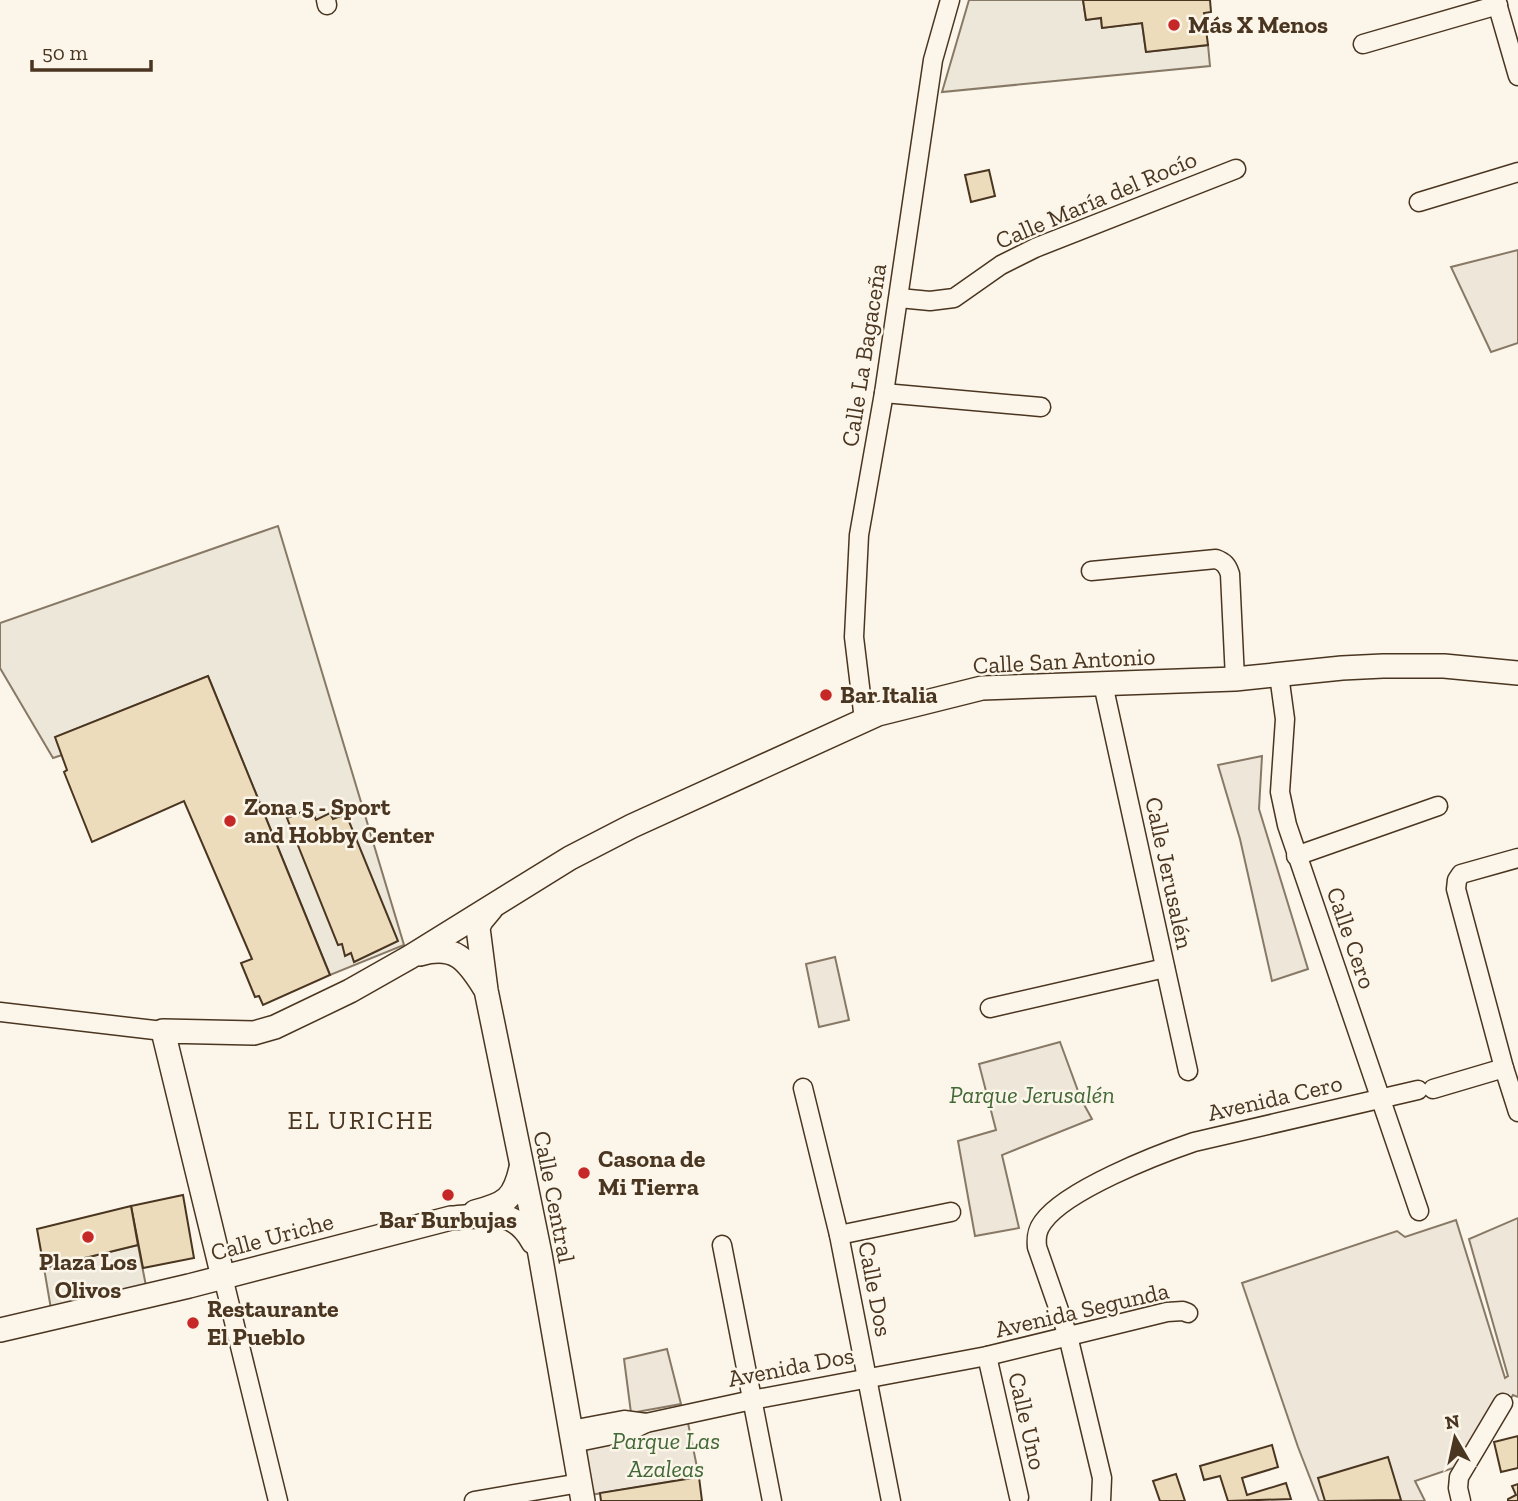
<svg xmlns="http://www.w3.org/2000/svg" width="1518" height="1501" font-family="'Zilla Slab',serif">
<style>
.green{fill:#ede6d9;stroke:#887966;stroke-width:2}
.parking{fill:#ede7d9;stroke:#887966;stroke-width:2}
.building{fill:#ecdcbc;stroke:#4a3520;stroke-width:2}
.lines{fill:none;stroke-linecap:round;stroke-linejoin:round}
.minor-casing{stroke:#4a3520;stroke-width:21}
.major-casing{stroke:#4a3520;stroke-width:26}
.minor{stroke:#fbf6e9;stroke-width:18}
.major{stroke:#fbf6e9;stroke-width:23}
.poi-dot{fill:#c62828;stroke:#fbf6e9;stroke-width:2.5}
.labels{text-anchor:middle;stroke-width:5;stroke-linejoin:round;paint-order:stroke}
.poi-label{font-size:24px;font-weight:bold;fill:#4a3520;stroke:#fbf6e9;text-anchor:start}
.street-label{font-size:24px;fill:#4a3520;stroke:#fbf6e9}
.park-label{font-size:24px;font-style:italic;fill:#436837;stroke:#fbf6e9}
.neighbourhood-label{font-size:26px;letter-spacing:2px;fill:#4a3520;stroke:#fbf6e9}
</style>
<rect width="100%" height="100%" fill="#fbf6e9"/>
<g class="green">
<polygon points="1518,250 1518,343 1491,352 1451,267"/>
<polygon points="1262,756 1259,809 1308,969 1272,981 1240,839 1218,765"/>
<polygon points="835,957 849,1020 819,1027 806,964"/>
<polygon points="1060,1042 1081,1099 1092,1119 1002,1155 1019,1228 975,1236 958,1141 996,1130 979,1064"/>
<polygon points="1518,1218 1518,1397 1513,1395 1476,1454 1468,1463 1415,1481 1425,1501 1319,1501 1298,1447 1242,1283 1397,1231 1405,1237 1456,1220 1505,1378 1508,1376 1469,1239"/>
<polygon points="667,1349 681,1404 631,1413 624,1359"/>
<polygon points="688,1423 699,1477 590,1495 585,1449 597,1441"/>
</g>
<g class="parking">
<polygon points="969,0 1083,0 1086,20 1101,18 1102,28 1142,23 1146,52 1208,45 1210,66 942,92"/>
<polygon points="278,526 404,945 330,975 208,676 56,737 62,755 53,758 0,668 0,623"/>
<polygon points="138,1245 146,1286 51,1309 44,1268"/>
</g>
<g class="building">
<polygon points="1083,0 1210,0 1211,12 1204,13 1208,45 1146,52 1142,23 1102,28 1101,18 1086,20"/>
<polygon points="989,170 995,196 971,202 965,175"/>
<polygon points="208,676 330,975 263,1005 259,996 255,997 241,963 252,959 184,801 92,842 64,772 67,770 55,737"/>
<polygon points="311,808 316,820 330,813 333,819 346,814 398,941 354,962 351,953 345,956 342,944 338,945 287,818"/>
<polygon points="183,1195 194,1258 143,1268 131,1206"/>
<polygon points="131,1206 138,1245 44,1268 37,1229"/>
<polygon points="1518,1436 1518,1468 1501,1472 1494,1442"/>
<polygon points="1272,1445 1278,1467 1242,1478 1247,1495 1286,1483 1291,1499 1228,1501 1220,1476 1204,1480 1200,1466"/>
<polygon points="1388,1457 1401,1500 1325,1501 1318,1478"/>
<polygon points="1176,1474 1185,1501 1160,1501 1153,1481"/>
<polygon points="699,1477 702,1501 601,1501 600,1493"/>
<polygon points="1518,1484 1518,1501 1508,1501 1508,1499 1516,1495 1512,1486"/>
</g>
<g class="lines">
<g class="minor-casing">
<g id="minor">
<polyline points="326,0 327,5"/>
<polyline points="1496,0 1518,76"/>
<polyline points="1363,44 1498,5"/>
<polyline points="1419,202 1518,172"/>
<polyline points="899,298 930,301 954,298 1001,265 1035,248 1236,169"/>
<polyline points="884,393 1041,407"/>
<path d="M 1091,571 L 1216,559 C 1224,562 1227,565 1230,574 L 1235,679"/>
<polyline points="1279,675 1285,719 1280,792 1287,825 1419,1211"/>
<polyline points="1103,684 1188,1071"/>
<polyline points="864,720 854,637 859,535 884,393 933,60 950,0"/>
<polyline points="1296,856 1438,806"/>
<polyline points="1518,858 1461,874 1457,880 1456,889 1504,1068 1518,1112"/>
<polyline points="990,1008 1165,968"/>
<polyline points="0,1012 163,1031"/>
<polyline points="803,1088 839,1235 891,1501"/>
<polyline points="1433,1089 1504,1068"/>
<polyline points="839,1235 951,1212"/>
<polyline points="722,1245 772,1501"/>
<polyline points="223,1277 278,1501"/>
<polyline points="987,1356 1019,1497"/>
<polyline points="571,1430 624,1420 646,1423"/>
<polyline points="573,1443 627,1432 646,1423 752,1400 987,1356 1167,1312 1183,1311 1188,1313"/>
<polyline points="474,1501 580,1483"/>
<path d="M 1101,1501 L 1102,1478 L 1068,1336 L 1037,1247 C 1036,1237 1037,1230 1043,1222 C 1066,1190 1156,1155 1194,1142 L 1418,1090"/>
<polyline points="1461,1501 1458,1488 1459,1477 1503,1403"/>
</g>
</g>
<g class="major-casing">
<g id="major">
<polyline points="491,909 481,921 478,928 486,990 540,1254 583,1501"/>
<path d="M 420,954 C 455,944 467,960 484,987"/>
<path d="M 475,1212 C 506,1204 514,1199 521,1168"/>
<polyline points="223,1277 163,1031 254,1033 275,1027 350,991 410,957 570,858 632,826 878,714 982,688 1235,679 1342,668 1383,666 1444,666 1518,673"/>
<path d="M 0,1330 L 189,1286 L 451,1218 C 486,1216 514,1206 533,1242"/>
</g>
</g>
<use href="#minor" class="minor"/>
<use href="#major" class="major"/>
</g>
<g class="poi-dot">
<circle cx="1174" cy="25" r="7"/>
<circle cx="826" cy="695" r="7"/>
<circle cx="230" cy="821" r="7"/>
<circle cx="584" cy="1173" r="7"/>
<circle cx="448" cy="1195" r="7"/>
<circle cx="88" cy="1237" r="7"/>
<circle cx="193" cy="1323" r="7"/>
</g>
<g class="labels">
<g class="poi-label">
<text x="1188" y="33">Más X Menos</text>
<text x="840" y="703">Bar Italia</text>
<text x="244" y="815">Zona 5 - Sport<tspan x="244" dy="28">and Hobby Center</tspan></text>
<text x="598" y="1167">Casona de<tspan x="598" dy="28">Mi Tierra</tspan></text>
<text x="448" y="1228" text-anchor="middle">Bar Burbujas</text>
<text x="88" y="1270" text-anchor="middle">Plaza Los<tspan x="88" dy="28">Olivos</tspan></text>
<text x="207" y="1317">Restaurante<tspan x="207" dy="28">El Pueblo</tspan></text>
</g>
<g class="street-label">
<text transform="translate(1096 200) rotate(-23)" y="8">Calle María del Rocío</text>
<text transform="translate(864 355) rotate(-81)" y="8">Calle La Bagaceña</text>
<text transform="translate(1064 661) rotate(-3)" y="8">Calle San Antonio</text>
<text transform="translate(1169 873) rotate(78)" y="8">Calle Jerusalén</text>
<text transform="translate(1351 938) rotate(71)" y="8">Calle Cero</text>
<text transform="translate(1275 1098) rotate(-13)" y="8">Avenida Cero</text>
<text transform="translate(554 1197) rotate(79)" y="8">Calle Central</text>
<text transform="translate(272 1237) rotate(-15)" y="8">Calle Uriche</text>
<text transform="translate(875 1289) rotate(79)" y="8">Calle Dos</text>
<text transform="translate(1082 1310) rotate(-13)" y="8">Avenida Segunda</text>
<text transform="translate(791 1367) rotate(-11)" y="8">Avenida Dos</text>
<text transform="translate(1027 1421) rotate(77)" y="8">Calle Uno</text>
</g>
<g class="park-label">
<text x="1032" y="1103">Parque Jerusalén</text>
<text x="666" y="1449">Parque Las<tspan x="666" dy="28">Azaleas</tspan></text>
</g>
<g class="neighbourhood-label">
<text x="361" y="1129">EL URICHE</text>
</g>
</g>
<g transform="translate(1455 1438) rotate(351)" stroke="#fbf6e9" stroke-width="5" paint-order="stroke">
<path d="M0-5L12 26L0 18L-12 26Z" fill="#4a3520"/>
<text y="-10" font-size="19" font-weight="bold" text-anchor="middle" fill="#4a3520">N</text>
</g>
<path d="M32 60v10h119v-10" fill="none" stroke="#4a3520" stroke-width="3.5"/>
<text x="42" y="60" font-size="21" fill="#4a3520" stroke="#fbf6e9" stroke-width="5" paint-order="stroke">50 m</text>
</svg>
